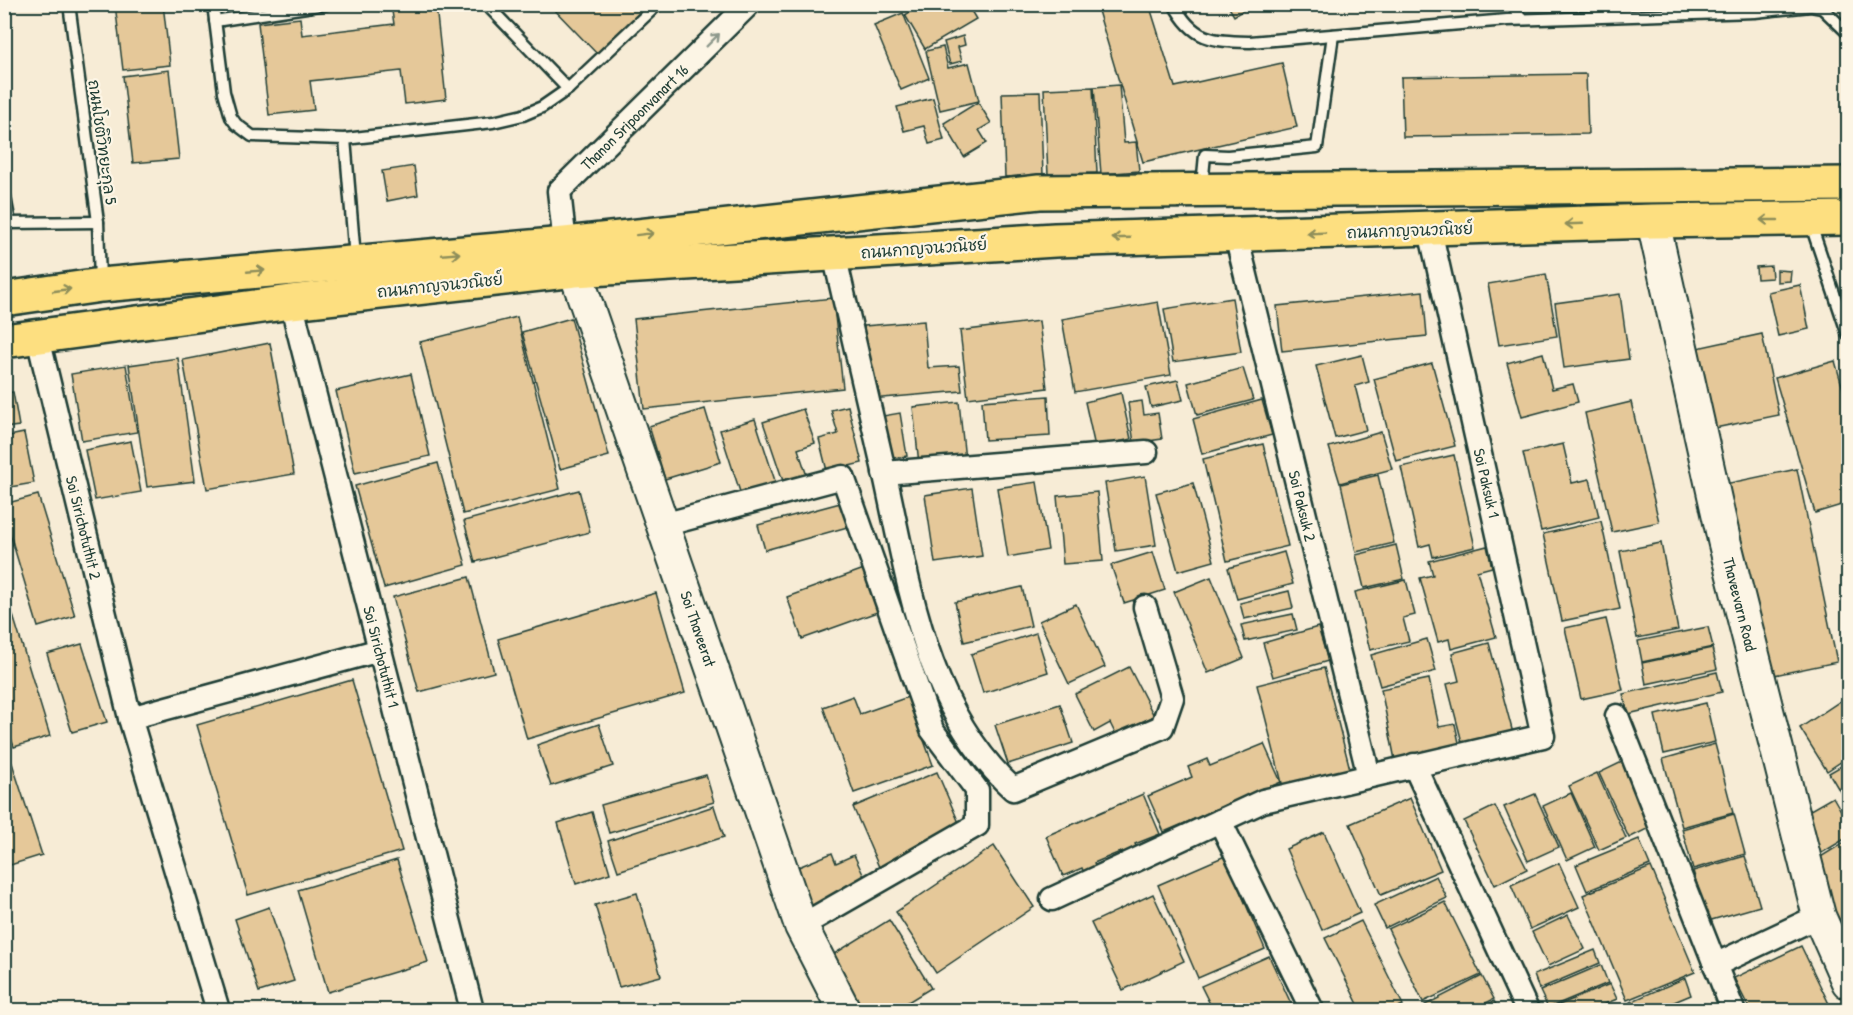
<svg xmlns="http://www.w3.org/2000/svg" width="1853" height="1015" font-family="'Patrick Hand','Playpen Sans Thai',sans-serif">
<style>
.building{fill:#e5c899;stroke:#1f3d34;stroke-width:1.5}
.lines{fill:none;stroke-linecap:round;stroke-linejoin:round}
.lane-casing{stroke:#1f3d34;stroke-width:15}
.street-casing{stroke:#1f3d34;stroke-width:27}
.secondary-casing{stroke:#1f3d34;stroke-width:36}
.primary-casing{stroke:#1f3d34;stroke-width:38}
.lane{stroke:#fcf5e5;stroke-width:10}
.street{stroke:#fcf5e5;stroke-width:22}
.secondary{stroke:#fcf5e5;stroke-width:32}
.primary{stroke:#fddf80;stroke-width:33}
.oneway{stroke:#8e998c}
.oneway2{stroke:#8e8e5a}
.labels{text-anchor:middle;stroke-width:4.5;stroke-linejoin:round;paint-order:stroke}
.street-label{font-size:16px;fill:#1f3d34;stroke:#fcf5e5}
</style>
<rect width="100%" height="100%" fill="#f7ecd6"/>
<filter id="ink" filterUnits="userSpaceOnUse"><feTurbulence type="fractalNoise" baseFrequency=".0167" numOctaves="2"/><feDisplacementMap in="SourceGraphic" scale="12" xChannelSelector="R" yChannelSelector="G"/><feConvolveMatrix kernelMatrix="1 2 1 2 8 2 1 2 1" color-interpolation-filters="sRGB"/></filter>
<g filter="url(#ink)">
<g class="building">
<polygon points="115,4 163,4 170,65 123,70"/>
<polygon points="230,4 287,4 230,8"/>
<polygon points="549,4 653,4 599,56"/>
<polygon points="923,4 946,4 950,12 967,4 976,19 925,49 905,15"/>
<polygon points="1096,4 1149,4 1175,87 1282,63 1297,127 1143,162"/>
<polygon points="1227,4 1253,4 1234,16"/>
<polygon points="436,6 446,99 405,104 401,71 310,81 314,110 269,115 258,23 300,18 302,35 394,24 392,11"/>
<polygon points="903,13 929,78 901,90 874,25"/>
<polygon points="963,36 965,45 958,47 962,61 950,64 944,42"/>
<polygon points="943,47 948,68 969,63 979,101 940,110 926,51"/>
<polygon points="169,70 179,159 133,163 123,76"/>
<polygon points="1586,74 1588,134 1403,137 1401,77"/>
<polygon points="1119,85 1124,143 1136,142 1139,171 1101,174 1094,87"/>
<polygon points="1093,87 1097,173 1048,175 1044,89"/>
<polygon points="1040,92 1043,175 1005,177 1002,93"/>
<polygon points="933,98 944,140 929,144 924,126 904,131 897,107"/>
<polygon points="978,102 991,123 979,130 987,143 964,157 944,123"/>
<polygon points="414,166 418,195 387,201 382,171"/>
<polygon points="1771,266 1772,278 1757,279 1756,267"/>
<polygon points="1777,270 1791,271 1790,281 1777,282"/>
<polygon points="1546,274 1557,336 1499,345 1488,284"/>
<polygon points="1800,285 1809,329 1778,336 1768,292"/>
<polygon points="1423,291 1427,336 1282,351 1277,306"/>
<polygon points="1620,294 1629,359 1564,368 1555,303"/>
<polygon points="833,298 843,388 644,409 634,319"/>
<polygon points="1232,298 1241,352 1173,362 1164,309"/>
<polygon points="1158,302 1171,375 1075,392 1062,319"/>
<polygon points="517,317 560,489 463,514 420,342"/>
<polygon points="571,318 609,456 560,469 522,332"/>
<polygon points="924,321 928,368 959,366 962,391 871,399 864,326"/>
<polygon points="1039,321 1047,388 968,398 960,331"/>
<polygon points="1762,334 1779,415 1705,430 1688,350"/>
<polygon points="270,343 294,474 207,489 183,360"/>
<polygon points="1543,353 1552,389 1573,384 1578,402 1522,417 1507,363"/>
<polygon points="1362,355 1369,382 1355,386 1366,430 1335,438 1316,366"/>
<polygon points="178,358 195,481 147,487 129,365"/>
<polygon points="1835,361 1848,406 1848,503 1815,513 1775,378"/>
<polygon points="1432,363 1455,446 1396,461 1374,379"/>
<polygon points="126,365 137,432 82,441 71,374"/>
<polygon points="1243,368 1253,400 1197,415 1188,383"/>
<polygon points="411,374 430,456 355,473 336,391"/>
<polygon points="1178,380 1183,400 1151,407 1146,387"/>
<polygon points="13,392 19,426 4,428 4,393"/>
<polygon points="1121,393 1131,439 1095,447 1085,402"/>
<polygon points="1048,396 1050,436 985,440 982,401"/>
<polygon points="1262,400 1272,435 1202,454 1193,419"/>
<polygon points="1142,401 1144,415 1158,413 1162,439 1134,443 1128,403"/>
<polygon points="959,402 965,460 919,464 913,407"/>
<polygon points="1631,402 1659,522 1612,532 1585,413"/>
<polygon points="848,406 862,463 827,471 819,439 838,434 831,410"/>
<polygon points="705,409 721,462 665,479 649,426"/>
<polygon points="803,409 815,443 798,449 807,476 784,484 763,422"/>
<polygon points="900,413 907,456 885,459 877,417"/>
<polygon points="755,419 777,487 742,498 720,430"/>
<polygon points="1381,432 1392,469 1340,483 1329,447"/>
<polygon points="24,433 34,483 4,488 4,437"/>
<polygon points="131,441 141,492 95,500 85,450"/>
<polygon points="1263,444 1288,546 1227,561 1203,459"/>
<polygon points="1563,444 1572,483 1590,479 1599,517 1541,531 1523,453"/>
<polygon points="1454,455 1475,547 1433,557 1430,544 1419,547 1401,467"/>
<polygon points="438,463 466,565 384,588 355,486"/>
<polygon points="1797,469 1837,662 1760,678 1720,485"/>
<polygon points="1378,475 1394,543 1356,552 1341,484"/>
<polygon points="1145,476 1156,545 1116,551 1105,483"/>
<polygon points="1037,482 1048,550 1008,557 997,488"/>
<polygon points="1193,483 1214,561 1178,571 1156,493"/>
<polygon points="972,488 982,556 935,563 925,495"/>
<polygon points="579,490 590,532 475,562 464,521"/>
<polygon points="1097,492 1103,561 1063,564 1057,496"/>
<polygon points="38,495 75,616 38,627 4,514 4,504"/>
<polygon points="844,502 851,526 765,550 758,525"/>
<polygon points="1601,521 1620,609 1562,621 1543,534"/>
<polygon points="1661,543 1678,630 1637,638 1620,551"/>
<polygon points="1396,545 1404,579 1364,588 1356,555"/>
<polygon points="1487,546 1492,567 1477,571 1496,637 1451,649 1449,639 1438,642 1420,578 1433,575 1429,561"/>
<polygon points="1153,552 1165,590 1124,603 1111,565"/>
<polygon points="1284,552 1293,584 1237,599 1228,568"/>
<polygon points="864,569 880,611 802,639 787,597"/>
<polygon points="469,577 494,672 419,692 393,597"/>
<polygon points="1211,577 1244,658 1208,673 1174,592"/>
<polygon points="1406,580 1415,615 1403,618 1409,641 1370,650 1355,592"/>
<polygon points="4,586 50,736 14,747 4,717"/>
<polygon points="1022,587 1031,626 964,642 955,602"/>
<polygon points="1289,591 1293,608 1244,619 1240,603"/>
<polygon points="656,593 685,693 527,739 498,639"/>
<polygon points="1076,604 1105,667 1069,684 1039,621"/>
<polygon points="1293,614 1297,630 1245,641 1241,625"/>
<polygon points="1606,619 1623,690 1581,699 1565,628"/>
<polygon points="1318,627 1328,661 1273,677 1263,643"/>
<polygon points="1708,627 1713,647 1642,662 1638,641"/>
<polygon points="1036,633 1048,672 983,693 971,654"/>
<polygon points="1427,639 1436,671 1380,686 1371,655"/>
<polygon points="1489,643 1514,737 1464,750 1447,684 1459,681 1452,653"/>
<polygon points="82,644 107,722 72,732 47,654"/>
<polygon points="1712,648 1717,669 1646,684 1642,663"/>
<polygon points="1129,667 1154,716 1116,735 1110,723 1094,732 1075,694"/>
<polygon points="1324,668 1351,773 1284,791 1257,685"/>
<polygon points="1717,672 1722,692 1628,714 1623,694"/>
<polygon points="1429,679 1439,727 1455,724 1461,752 1396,765 1381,689"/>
<polygon points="352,680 402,851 248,895 197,725"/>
<polygon points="853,696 860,714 908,697 933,765 854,793 823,707"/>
<polygon points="1848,696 1848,757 1827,771 1800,728"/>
<polygon points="1706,703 1715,742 1664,754 1655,715"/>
<polygon points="1060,704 1073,743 1008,764 995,725"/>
<polygon points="599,724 613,766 551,786 537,745"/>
<polygon points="1264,744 1281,782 1164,832 1148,796 1192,777 1188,767 1207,759 1210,766"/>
<polygon points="1715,744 1733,813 1682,827 1663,759"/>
<polygon points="1624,761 1653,826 1629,838 1599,773"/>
<polygon points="1848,762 1848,805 1829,773"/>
<polygon points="12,763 42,855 4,867 4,766"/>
<polygon points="937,772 963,832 879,867 853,807"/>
<polygon points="1597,773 1626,838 1599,850 1569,786"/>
<polygon points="706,775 714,802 609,833 601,805"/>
<polygon points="1571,793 1595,847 1567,860 1543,806"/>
<polygon points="1143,794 1160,834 1135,844 1139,853 1123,860 1120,852 1094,863 1097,871 1085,876 1082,868 1063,876 1046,836"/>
<polygon points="1535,794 1559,847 1528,861 1504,807"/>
<polygon points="1833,797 1848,823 1848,837 1820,854 1798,817"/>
<polygon points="1410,798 1441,870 1381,895 1350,824"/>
<polygon points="714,806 724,837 618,871 608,841"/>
<polygon points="1495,806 1527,869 1495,885 1464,821"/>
<polygon points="592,812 610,873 576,884 558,823"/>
<polygon points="1734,814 1745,854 1693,869 1682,829"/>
<polygon points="1324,832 1360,913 1322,930 1286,849"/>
<polygon points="1639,839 1650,865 1587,891 1576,865"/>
<polygon points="1848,840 1848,933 1806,866"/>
<polygon points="994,846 1034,907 936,973 896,912"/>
<polygon points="832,853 836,863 854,855 868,885 806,912 789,871"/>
<polygon points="1225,856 1265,949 1198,978 1158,885"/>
<polygon points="1745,856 1760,906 1708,921 1693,871"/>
<polygon points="397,860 428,962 328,992 298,890"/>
<polygon points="1559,863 1579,907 1530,929 1511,885"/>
<polygon points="1651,867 1695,972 1627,1000 1583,895"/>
<polygon points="1436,876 1447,898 1385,928 1374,905"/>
<polygon points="637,893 661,976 619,987 595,905"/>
<polygon points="1153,894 1184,961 1123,990 1091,923"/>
<polygon points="1445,902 1481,975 1423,1002 1388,929"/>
<polygon points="269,907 294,981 259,992 235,919"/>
<polygon points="1568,915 1585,949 1548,966 1532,932"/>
<polygon points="889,920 931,988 895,1010 858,1010 826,959"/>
<polygon points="1361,921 1403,1005 1391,1010 1361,1010 1325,938"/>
<polygon points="1801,946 1832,1010 1750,1010 1734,978"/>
<polygon points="1595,950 1600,963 1539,989 1534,975"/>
<polygon points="1269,956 1294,1010 1213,1010 1201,986"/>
<polygon points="1601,965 1608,983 1548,1008 1540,991"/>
<polygon points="1482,976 1494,999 1472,1010 1427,1010 1425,1005"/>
<polygon points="1685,978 1691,995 1655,1010 1634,1010 1630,1002"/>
<polygon points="1610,984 1617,999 1590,1010 1547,1010"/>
<polygon points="1494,1001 1499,1010 1476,1010"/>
</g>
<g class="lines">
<g class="lane-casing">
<g id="lane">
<polyline points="69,4 98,222 100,281"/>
<polyline points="213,4 224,92 231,117 236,124 252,136 345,139 493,122 523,115 542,107 568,89 658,4"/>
<polyline points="486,4 568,89"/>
<path d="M 1174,4 C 1193,41 1213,41 1250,42 L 1507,20 L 1755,12 L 1811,6 L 1822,8 L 1848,33"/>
<polyline points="1512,4 1521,19"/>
<polyline points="215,21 326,4"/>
<polyline points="345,139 355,258"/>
<polyline points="1202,186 1205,155 1228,156 1317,147 1333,35"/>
<polyline points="4,192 10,223 98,222"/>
<polyline points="1810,222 1848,335"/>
</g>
</g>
<g class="street-casing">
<g id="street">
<path id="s1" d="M 1236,235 L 1369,776"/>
<path id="s2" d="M 565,244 L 559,191 L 749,4"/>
<path d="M 834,254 C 851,328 868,401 885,475 C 909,584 926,710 1013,789 L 1162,727 L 1172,698 L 1145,607"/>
<path id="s3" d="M 291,302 L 472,1010"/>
<path id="s4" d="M 38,338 L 130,718 L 218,1010"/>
<polyline points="884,473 1146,452"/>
<polyline points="663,525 843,477 932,730 977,790 977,825 801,926"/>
<polyline points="1617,716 1733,1010"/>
<polyline points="130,718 380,650"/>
<polyline points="1414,765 1527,1010"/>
<polyline points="1220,821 1312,1010"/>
<polyline points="1052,899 1263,801 1543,736 1430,230"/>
<polyline points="1715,965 1819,916"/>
</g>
</g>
<g class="secondary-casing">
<g id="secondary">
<path id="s5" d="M 1653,221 L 1724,540 L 1819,916 L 1848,982"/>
<path id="s6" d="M 566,245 L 801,926 L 844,1010"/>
</g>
</g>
<g class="primary-casing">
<g id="primary">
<polyline points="4,299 101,285 565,244 1039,192 1848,184"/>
<polyline points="4,341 291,302 575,270 1055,240 1653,221 1848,218"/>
</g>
</g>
<use href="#lane" class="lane"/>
<use href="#street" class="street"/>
<use href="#secondary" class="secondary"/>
<use href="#primary" class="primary"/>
</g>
<defs><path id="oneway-shaft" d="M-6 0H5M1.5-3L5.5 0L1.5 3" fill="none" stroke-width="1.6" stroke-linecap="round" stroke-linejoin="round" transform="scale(1.5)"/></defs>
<use class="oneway" href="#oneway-shaft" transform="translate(713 40) rotate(-45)"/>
<g class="oneway2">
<use href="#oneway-shaft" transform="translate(1769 220) rotate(180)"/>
<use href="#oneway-shaft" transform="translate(1574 224) rotate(178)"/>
<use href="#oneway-shaft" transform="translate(1316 233) rotate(178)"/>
<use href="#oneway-shaft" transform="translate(645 234) rotate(-7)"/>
<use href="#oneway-shaft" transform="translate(1121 238) rotate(178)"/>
<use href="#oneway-shaft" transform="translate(451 254) rotate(-5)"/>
<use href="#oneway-shaft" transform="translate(256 271) rotate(-5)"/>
<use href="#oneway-shaft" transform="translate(62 290) rotate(-8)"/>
</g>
</g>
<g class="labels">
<g class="street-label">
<text dy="6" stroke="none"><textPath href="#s2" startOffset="159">Thanon Sripoonvanart 16</textPath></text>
<text transform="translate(103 142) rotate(82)" y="6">ถนนโชติวิทยะกุล 5</text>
<text transform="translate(1410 230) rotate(-2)" y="6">ถนนกาญจนวณิชย์</text>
<text transform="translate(924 248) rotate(-4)" y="6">ถนนกาญจนวณิชย์</text>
<text transform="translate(440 285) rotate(-6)" y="6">ถนนกาญจนวณิชย์</text>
<text transform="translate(1487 483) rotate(77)" y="6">Soi Paksuk 1</text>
<text dy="6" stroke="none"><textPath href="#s1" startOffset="279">Soi Paksuk 2</textPath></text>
<text dy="6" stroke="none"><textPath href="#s4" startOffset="195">Soi Sirichotuthit 2</textPath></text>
<text dy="6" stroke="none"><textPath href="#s5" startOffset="393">Thaveevarn Road</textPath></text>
<text dy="6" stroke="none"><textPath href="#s6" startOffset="406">Soi Thaveerat</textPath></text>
<text dy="6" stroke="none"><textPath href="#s3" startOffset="366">Soi Sirichotuthit 1</textPath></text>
</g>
</g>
<rect width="1853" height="1015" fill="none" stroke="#fcf5e5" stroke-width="24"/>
<rect x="12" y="12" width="1829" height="991" fill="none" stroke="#1f3d34" stroke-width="2" filter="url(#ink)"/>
</svg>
